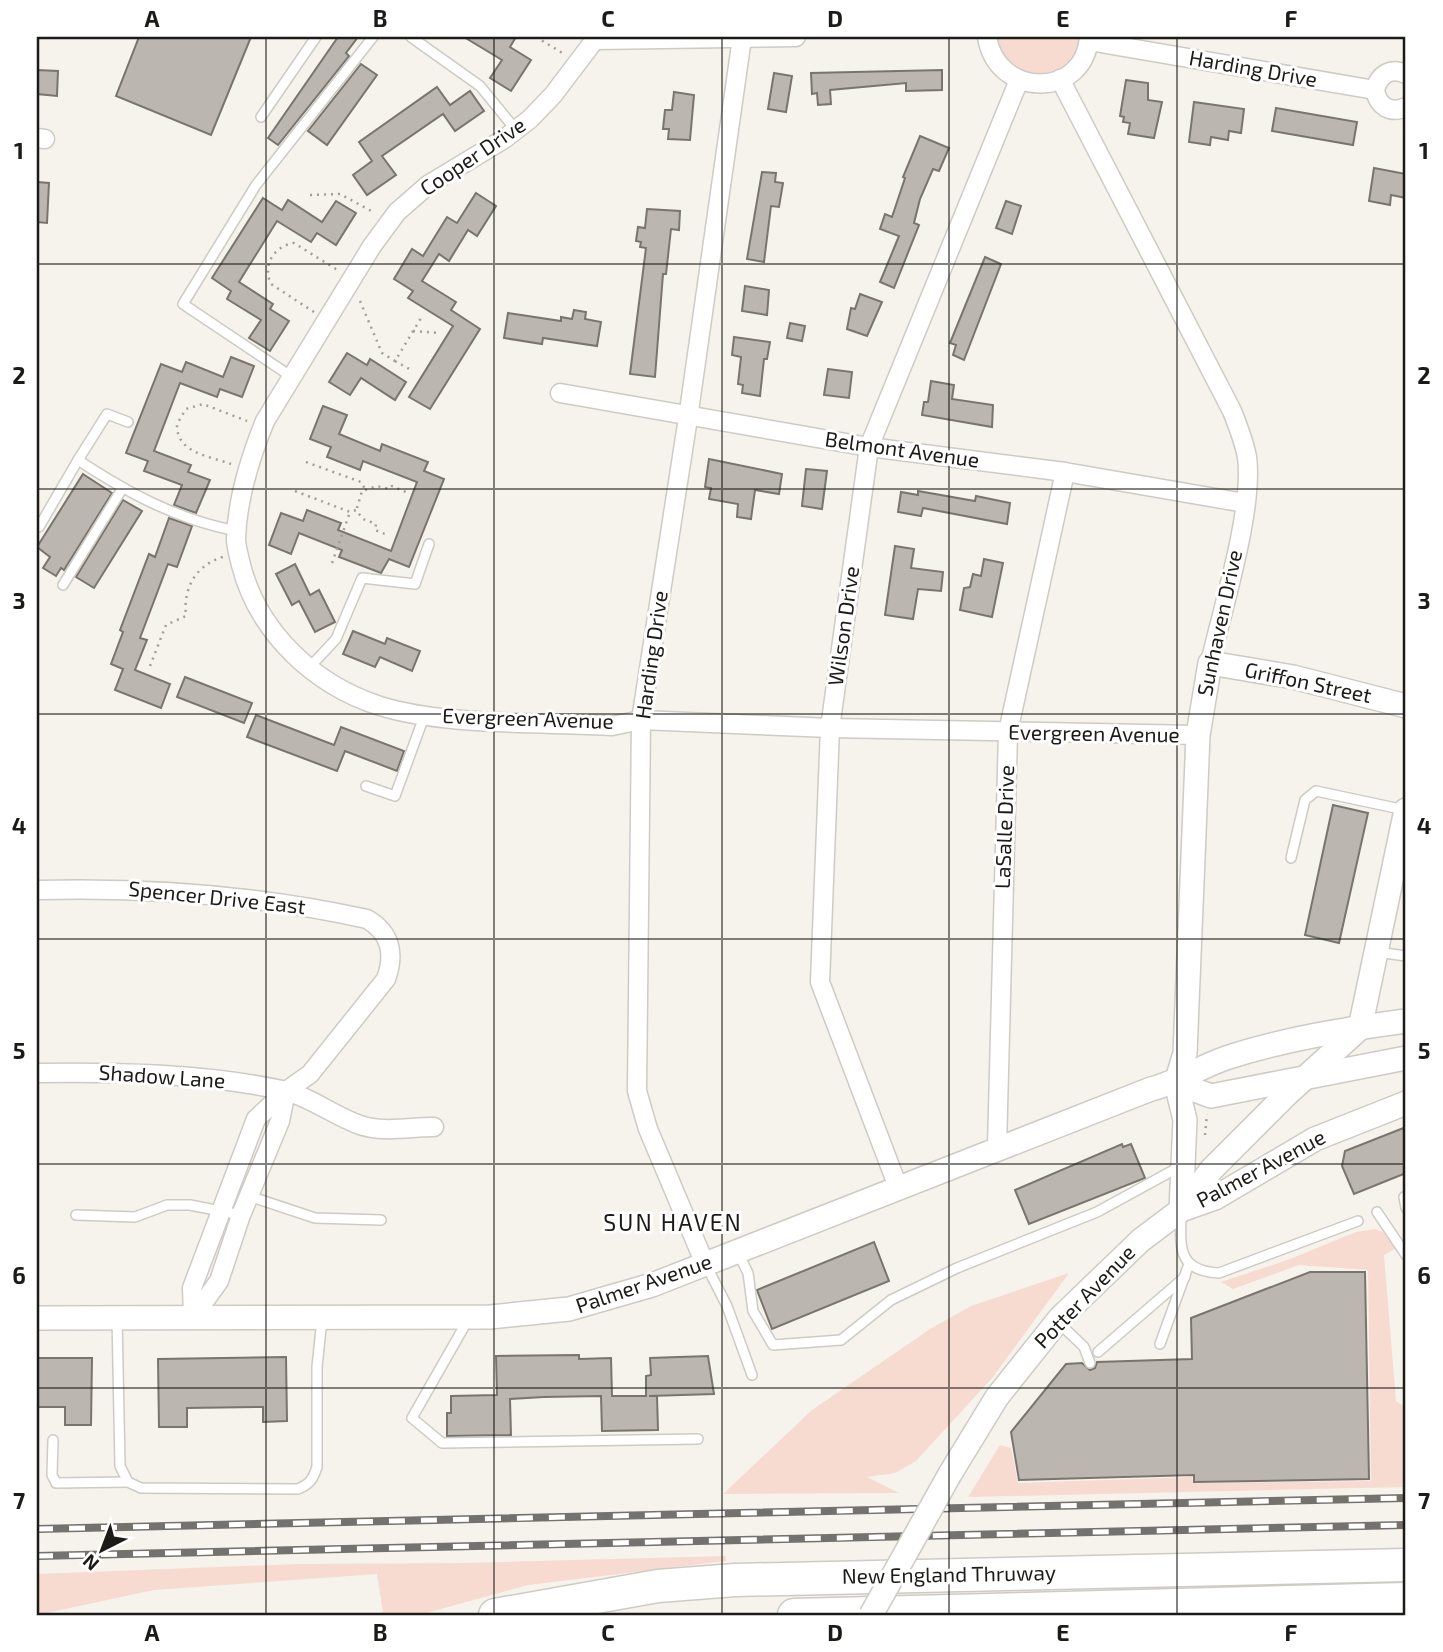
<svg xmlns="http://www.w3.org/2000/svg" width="1443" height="1652" font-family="'Exo 2',sans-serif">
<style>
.green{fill:#f7dbd0}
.building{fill:#bcb6b1;stroke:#7a746f;stroke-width:2}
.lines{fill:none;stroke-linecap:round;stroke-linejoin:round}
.service-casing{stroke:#cecbc4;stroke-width:12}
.minor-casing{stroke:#cecbc4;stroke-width:21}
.tertiary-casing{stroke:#cecbc4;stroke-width:26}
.motorway-casing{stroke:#cecbc4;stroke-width:35}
.path{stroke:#a19f99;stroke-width:2.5;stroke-dasharray:2 5;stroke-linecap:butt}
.service{stroke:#fff;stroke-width:9}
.minor{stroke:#fff;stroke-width:18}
.tertiary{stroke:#fff;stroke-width:23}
.motorway{stroke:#fff;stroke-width:32}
.rail-casing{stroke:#74726d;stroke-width:8}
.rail{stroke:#fff;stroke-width:5;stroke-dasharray:16;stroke-linecap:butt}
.tertiary-bridge-casing{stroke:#cecbc4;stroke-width:26;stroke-linecap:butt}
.tertiary-bridge{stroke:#fff;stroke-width:23}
.grid{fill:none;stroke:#1c1b18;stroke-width:2;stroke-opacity:0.55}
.labels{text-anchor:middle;stroke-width:6;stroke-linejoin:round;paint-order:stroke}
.street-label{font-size:21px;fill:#1c1b18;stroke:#fff}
.neighbourhood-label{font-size:23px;letter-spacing:2px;fill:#1c1b18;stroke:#fff}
.neatline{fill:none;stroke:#1c1b18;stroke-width:2.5}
.grid-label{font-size:23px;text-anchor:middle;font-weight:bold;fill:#1c1b18}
</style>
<rect width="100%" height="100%" fill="#f6f3ec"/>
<g class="green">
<polygon points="991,37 1083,37 1076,58 1052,77 1009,70"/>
<polygon points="1375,1229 1383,1232 1396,1248 1384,1255 1396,1401 1406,1408 1406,1487 968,1497 1000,1445 1011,1448 1018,1483 1192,1477 1193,1483 1371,1481 1368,1270 1299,1265 1233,1289 1221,1282 1290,1259 1356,1232"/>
<polygon points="1069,1273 993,1377 916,1461 895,1473 867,1477 899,1493 723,1494 812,1410 930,1329 971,1306"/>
<polygon points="726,1556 726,1561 528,1585 419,1615 372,1615 383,1612 377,1574 154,1590 37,1615 37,1574 297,1564 466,1563"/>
</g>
<g class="building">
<polygon points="139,37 251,37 211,135 116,96"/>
<polygon points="338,37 358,37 346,53 349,56 278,145 268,138"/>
<polygon points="464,37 516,37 510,47 531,60 511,91 490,78 502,60"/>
<polygon points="361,64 377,75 327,145 308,131"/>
<polygon points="37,70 58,71 57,96 37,94"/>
<polygon points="942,70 942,90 906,91 906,83 830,90 831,104 818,105 817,93 812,94 811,73"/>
<polygon points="774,73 792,76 786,112 768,109"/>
<polygon points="1126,80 1148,83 1148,100 1162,102 1154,138 1128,134 1130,123 1123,122 1124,117 1120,116"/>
<polygon points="437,87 450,105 470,91 484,111 455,131 443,114 382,156 396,175 367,195 353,175 372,161 359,142"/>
<polygon points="674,92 694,95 690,140 668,139 669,129 663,129 665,110 672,110"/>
<polygon points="1194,102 1244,109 1241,133 1229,131 1228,140 1211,137 1210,145 1189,142"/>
<polygon points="1276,108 1357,122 1353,145 1272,131"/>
<polygon points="920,136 949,148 939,171 933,169 920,199 914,223 919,225 894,288 880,282 899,236 880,229 885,214 892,217 905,178 903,177"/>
<polygon points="1374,168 1406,174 1406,198 1391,195 1390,205 1369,201"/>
<polygon points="762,172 776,173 775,182 783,183 779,207 771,206 764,262 747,259"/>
<polygon points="37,182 49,183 47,223 37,222"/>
<polygon points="476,193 496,206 477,236 468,230 449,261 439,254 422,281 456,302 451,310 480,329 430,409 409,397 453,326 408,298 413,291 394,279 412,249 423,256 447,217 457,223"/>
<polygon points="263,198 282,210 288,200 322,222 336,201 356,213 336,245 317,233 311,242 277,221 239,282 273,304 270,309 289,321 270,351 249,338 261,320 227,299 231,291 212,278"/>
<polygon points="1006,201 1021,206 1012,234 996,228"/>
<polygon points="647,209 680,211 679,230 671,229 666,274 663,274 655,377 630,374 646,248 640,247 641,242 636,241 638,227 645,228"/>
<polygon points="985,257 1001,264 964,360 953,355 956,345 950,343"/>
<polygon points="745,286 769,290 767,315 742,311"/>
<polygon points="860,294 882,302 867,336 847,329 851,308 855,309"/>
<polygon points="574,310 586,312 585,319 601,322 597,346 543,338 542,344 504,338 508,313 561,321 561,317 572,319"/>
<polygon points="790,323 805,326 802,341 787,338"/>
<polygon points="734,337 770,342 767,359 764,359 760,396 742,393 743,385 738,384 741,357 732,355"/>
<polygon points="347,353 367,365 370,359 406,382 395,400 361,378 350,395 329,382"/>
<polygon points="231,357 254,366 242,397 220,389 217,397 180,383 154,451 191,465 188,472 210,480 196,513 174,505 182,485 144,471 148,461 126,453 161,364 182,372 186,362 223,377"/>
<polygon points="828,369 852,372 849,398 824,395"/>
<polygon points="931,381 954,385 952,399 993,405 992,427 922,415 924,402 928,402"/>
<polygon points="323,406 347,415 339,434 380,451 382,444 428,462 424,471 444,479 409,567 389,559 381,573 339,557 342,550 299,533 291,554 269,545 281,513 303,521 307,510 341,523 338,530 391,551 417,482 363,461 360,470 327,457 331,447 310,439"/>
<polygon points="709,459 782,474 779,494 755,490 751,519 737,517 738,504 709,499 711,488 705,487"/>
<polygon points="806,469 827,471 822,509 802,506"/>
<polygon points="83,474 112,493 64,570 61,568 56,576 43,568 50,557 37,547"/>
<polygon points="918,491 975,501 976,496 1010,503 1007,524 923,508 921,516 898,512 901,492 918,495"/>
<polygon points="123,500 142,511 94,588 76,577"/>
<polygon points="169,518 192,526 177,567 168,564 140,638 147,640 135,670 170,684 161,708 115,690 123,669 111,664 123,632 120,630 149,554 155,557"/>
<polygon points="895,546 914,549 911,568 943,572 941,591 918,589 913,619 885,615"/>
<polygon points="984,559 1003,563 992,617 960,610 964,588 970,587 973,574 981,576"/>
<polygon points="295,564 310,595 319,590 335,622 315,632 299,601 292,605 276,574"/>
<polygon points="353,631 385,644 387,638 420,651 412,671 380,657 375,667 343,654"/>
<polygon points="185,677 252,703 244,723 177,697"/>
<polygon points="256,715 334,745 341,727 404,751 397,771 345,751 337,771 247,737"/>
<polygon points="1333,805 1368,813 1339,943 1305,935"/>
<polygon points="1406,1127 1406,1173 1354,1194 1342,1166 1345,1151"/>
<polygon points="1122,1144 1123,1147 1131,1144 1145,1178 1029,1224 1015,1190"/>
<polygon points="874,1242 889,1281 772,1329 757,1290"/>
<polygon points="1310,1272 1365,1272 1369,1479 1194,1482 1194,1475 1019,1480 1011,1432 1066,1364 1082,1363 1090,1370 1095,1368 1097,1362 1192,1359 1191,1318"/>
<polygon points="579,1355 579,1359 611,1358 612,1396 646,1396 646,1376 651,1375 650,1358 708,1356 714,1394 649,1396 657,1396 658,1430 602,1431 601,1396 544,1397 510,1399 511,1435 447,1436 447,1413 451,1413 451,1396 497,1395 496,1356"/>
<polygon points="286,1357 287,1421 263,1422 263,1407 187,1408 187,1427 159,1427 158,1359"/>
<polygon points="37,1358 92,1358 91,1425 65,1425 65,1407 37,1407"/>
</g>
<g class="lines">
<g class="service-casing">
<g id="service">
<polyline points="411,37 480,86 516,130"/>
<polyline points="261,117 316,37"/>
<polyline points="292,377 183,304 256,185 373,37"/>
<polyline points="78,460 107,414 128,422"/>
<path d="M 39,527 L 78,460 C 128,493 178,520 237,531"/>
<polyline points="63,585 122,489"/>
<polyline points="309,668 336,639 362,578 415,584 429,544"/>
<polyline points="366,786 395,796 425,714"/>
<polyline points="1291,858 1305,800 1316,791 1405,810"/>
<polyline points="1377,952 1406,956"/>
<polyline points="249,1196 315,1218 381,1220"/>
<polyline points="1404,1197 1406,1208"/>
<polyline points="1377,1212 1406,1255"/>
<polyline points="76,1215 135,1217 167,1205 190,1205 241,1215"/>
<path d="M 1181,1215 C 1180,1248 1178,1271 1219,1273 L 1358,1221"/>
<polyline points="738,1253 748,1273 753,1311 773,1345 841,1340 891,1300 957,1268 1097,1212 1181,1166"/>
<polyline points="706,1265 727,1306 752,1375"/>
<path d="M 117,1317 L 120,1466 L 128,1482 L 141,1488 L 298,1489 C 310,1484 313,1479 317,1467 L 317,1367 L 322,1319"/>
<polyline points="469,1318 412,1418 442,1443 698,1439"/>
<polyline points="1057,1321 1084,1347 1090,1363"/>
<polyline points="1160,1344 1189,1264"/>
<polyline points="1098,1352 1185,1277"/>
<polyline points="53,1440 52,1475 56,1483 128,1482"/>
</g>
</g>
<g class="minor-casing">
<g id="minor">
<path d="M 597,37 L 553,95 L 530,119 L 504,139 L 428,185 L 397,212 L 372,246 L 265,421 C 250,458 237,498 236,539 C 236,547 239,556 241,565 C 258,632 314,685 380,706 C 444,726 544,722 612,726 L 641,720 L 830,728 L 1198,735"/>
<path d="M 987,37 C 997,99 1085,99 1089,37"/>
<polyline points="596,40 796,37"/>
<polyline points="1089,41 1375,90"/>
<path d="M 1406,74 C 1391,67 1379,74 1375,90 C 1378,107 1391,114 1406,107"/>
<path d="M 1060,79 L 1232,411 C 1238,426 1244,441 1247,457 C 1254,509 1222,610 1210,663"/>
<polyline points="37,138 45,139"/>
<polyline points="560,393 869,447 1065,472 1245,503"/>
<path d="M 37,890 C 147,887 258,895 367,919 C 391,933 395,954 386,979 L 310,1074 L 286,1091 L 256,1119 L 192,1288 L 193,1317"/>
<path d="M 37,1073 C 119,1072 201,1073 282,1090 C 309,1096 334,1116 360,1125 C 383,1133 410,1127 434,1127"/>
<polyline points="997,1147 1008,732 1065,472"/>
<polyline points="898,1187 820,982 830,728 869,447 1019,80"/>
<polyline points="705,1264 648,1129 637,1091 641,720 688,418 742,38"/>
<polyline points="193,1317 219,1281 241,1215 280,1121 286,1091"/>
</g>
</g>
<g class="tertiary-casing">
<g id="tertiary">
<polyline points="1360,1028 1406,810"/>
<polyline points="1176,1083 1211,1096 1406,1058"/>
<polyline points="1181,1210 1185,1120 1176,1083 1185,1053 1198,735 1210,663 1293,677 1406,706"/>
<polyline points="1181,1210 1215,1198 1315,1139 1406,1103"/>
<path d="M 37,1318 L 490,1317 L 569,1309 L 652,1285 L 1151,1089 C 1178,1082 1200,1067 1226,1058 C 1284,1039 1346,1029 1406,1021"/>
<polyline points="950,1474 997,1397 1060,1318 1141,1240 1181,1210 1211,1170 1286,1095 1360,1028"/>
</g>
</g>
<g class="motorway-casing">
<g id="motorway">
<polyline points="495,1615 658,1586 735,1580 1406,1565"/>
<polyline points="794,1615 1406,1599"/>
</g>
</g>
<g class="path">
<polyline points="536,37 564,54"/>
<polyline points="310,195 340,194 375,213"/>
<polyline points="360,301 382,353 395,361 421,318"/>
<path d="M 314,312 L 271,284 C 262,265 274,246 294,243 L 339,271"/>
<polyline points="413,331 439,333"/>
<polyline points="395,361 413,371"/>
<polyline points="306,462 361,482 365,489"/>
<path d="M 231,464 C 209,456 176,453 177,424 L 186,409 L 203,404 L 247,421"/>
<polyline points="295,491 350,512 356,510 363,519 376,524 375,530 385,534"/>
<polyline points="357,508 362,491 377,486 389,489 392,486 406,492"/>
<polyline points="332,563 350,512"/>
<path d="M 150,666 L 166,625 L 186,616 C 183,589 195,565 223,557"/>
<polyline points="1205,1135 1207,1114"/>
</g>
<use href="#service" class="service"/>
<use href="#minor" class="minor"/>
<use href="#tertiary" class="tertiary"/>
<use href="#motorway" class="motorway"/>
<g class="rail-casing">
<g id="rail">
<polyline points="37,1529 1406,1498"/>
<polyline points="37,1556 1406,1525"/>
</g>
</g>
<use href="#rail" class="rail"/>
<g class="tertiary-bridge-casing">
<polyline id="tertiary-bridge" points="871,1615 950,1474"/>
</g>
<use href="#tertiary-bridge" class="tertiary-bridge"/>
</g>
<path class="grid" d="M 266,37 L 266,1615M 494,37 L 494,1615M 722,37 L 722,1615M 949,37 L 949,1615M 1177,37 L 1177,1615M 37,264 L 1406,264M 37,489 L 1406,489M 37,714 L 1406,714M 37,939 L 1406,939M 37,1164 L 1406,1164M 37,1388 L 1406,1388"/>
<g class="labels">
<g class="street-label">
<text transform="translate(1253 69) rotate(10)" y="7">Harding Drive</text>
<text transform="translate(473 157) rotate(-34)" y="7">Cooper Drive</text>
<text transform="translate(902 450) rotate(8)" y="7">Belmont Avenue</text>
<text transform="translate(1220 623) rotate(-78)" y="7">Sunhaven Drive</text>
<text transform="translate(844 626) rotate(-82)" y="7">Wilson Drive</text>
<text transform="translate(652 655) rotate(-82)" y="7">Harding Drive</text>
<text transform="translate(1308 683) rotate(12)" y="7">Griffon Street</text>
<text transform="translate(528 719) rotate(2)" y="7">Evergreen Avenue</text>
<text transform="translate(1094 734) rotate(1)" y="7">Evergreen Avenue</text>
<text transform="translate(1005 827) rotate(-88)" y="7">LaSalle Drive</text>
<text transform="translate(217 898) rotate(6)" y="7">Spencer Drive East</text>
<text transform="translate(162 1077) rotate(4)" y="7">Shadow Lane</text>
<text transform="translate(1261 1169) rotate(-28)" y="7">Palmer Avenue</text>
<text transform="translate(644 1284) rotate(-19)" y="7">Palmer Avenue</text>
<text transform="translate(1085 1297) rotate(-46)" y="7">Potter Avenue</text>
<text transform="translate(949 1575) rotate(-1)" y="7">New England Thruway</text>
</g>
<g class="neighbourhood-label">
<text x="673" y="1231">SUN HAVEN</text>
</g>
</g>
<rect width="1443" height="1652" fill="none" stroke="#ffffff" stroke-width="77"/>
<g transform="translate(102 1550) rotate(222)" stroke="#ffffff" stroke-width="5" paint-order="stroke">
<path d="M0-5L12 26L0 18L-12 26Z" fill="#1c1b18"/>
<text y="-10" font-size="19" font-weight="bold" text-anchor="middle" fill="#1c1b18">N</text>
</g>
<rect x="38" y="38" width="1366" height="1576" class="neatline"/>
<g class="grid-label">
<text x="152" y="27">A</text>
<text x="380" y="27">B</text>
<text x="608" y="27">C</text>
<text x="835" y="27">D</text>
<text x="1063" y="27">E</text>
<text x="1291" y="27">F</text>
<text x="19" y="159">1</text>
<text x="1424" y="159">1</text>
<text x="19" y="384">2</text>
<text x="1424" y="384">2</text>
<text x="19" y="609">3</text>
<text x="1424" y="609">3</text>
<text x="19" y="834">4</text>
<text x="1424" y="834">4</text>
<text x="19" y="1059">5</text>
<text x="1424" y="1059">5</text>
<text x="19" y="1284">6</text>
<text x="1424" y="1284">6</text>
<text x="19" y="1509">7</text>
<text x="1424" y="1509">7</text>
<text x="152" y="1641">A</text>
<text x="380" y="1641">B</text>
<text x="608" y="1641">C</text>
<text x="835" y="1641">D</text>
<text x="1063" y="1641">E</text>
<text x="1291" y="1641">F</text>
</g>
</svg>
